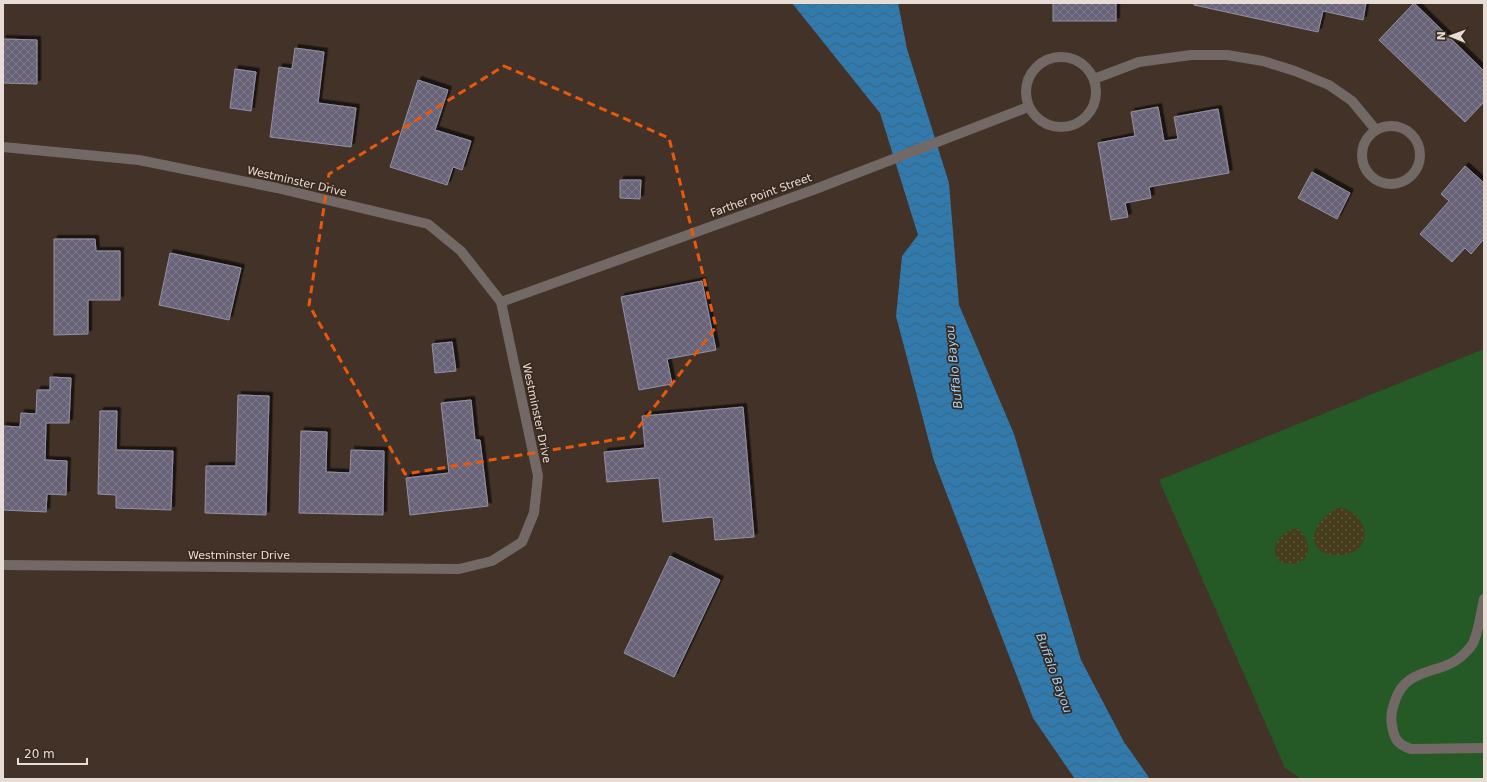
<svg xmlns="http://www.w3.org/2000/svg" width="1487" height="782" font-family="'DejaVu Sans',sans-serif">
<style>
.grass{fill:#255926}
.sand{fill:url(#sand-dots)}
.water{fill:url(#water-waves)}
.building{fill:url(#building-cross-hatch);stroke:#9491a5;filter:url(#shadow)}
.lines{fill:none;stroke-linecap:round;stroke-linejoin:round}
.lane{stroke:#726865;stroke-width:10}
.street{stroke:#726865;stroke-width:10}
.marked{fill:none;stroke:#e8590c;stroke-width:3;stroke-dasharray:8 5;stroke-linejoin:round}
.labels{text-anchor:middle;stroke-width:3.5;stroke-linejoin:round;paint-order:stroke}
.street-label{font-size:11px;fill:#e8dcd6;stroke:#38281e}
.water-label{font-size:12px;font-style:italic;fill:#9bd0fa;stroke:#38281e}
</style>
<defs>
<pattern id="sand-dots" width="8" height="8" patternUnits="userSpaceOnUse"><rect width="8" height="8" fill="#463d1d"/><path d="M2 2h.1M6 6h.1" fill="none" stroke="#61583d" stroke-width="1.8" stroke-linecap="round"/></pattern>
<pattern id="water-waves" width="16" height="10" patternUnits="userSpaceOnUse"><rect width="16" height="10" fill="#327aac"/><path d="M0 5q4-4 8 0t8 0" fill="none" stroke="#3a6481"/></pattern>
<pattern id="building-cross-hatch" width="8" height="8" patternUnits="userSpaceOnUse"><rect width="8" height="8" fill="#676478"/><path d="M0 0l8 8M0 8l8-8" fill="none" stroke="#7d7a8a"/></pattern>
<filter id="shadow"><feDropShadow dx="3.5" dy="-3.5" stdDeviation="0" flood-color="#0009"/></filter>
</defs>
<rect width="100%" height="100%" fill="#433227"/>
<polygon class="grass" points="1484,349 1484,779 1301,779 1285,768 1159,480"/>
<g class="sand">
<path d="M 1340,507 C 1372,515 1374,555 1339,555 C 1333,555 1326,555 1321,551 C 1302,536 1325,513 1340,507 Z"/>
<path d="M 1293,529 L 1299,529 C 1317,550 1307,570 1280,562 C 1268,550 1279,533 1293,529 Z"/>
</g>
<polygon class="water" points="792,3 898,3 907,49 949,183 959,305 1014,434 1081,660 1124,742 1150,779 1075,779 1033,718 934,461 896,316 902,256 918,235 880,113"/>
<g class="building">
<rect x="1053" y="3" width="63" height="18"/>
<polygon points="1194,3 1366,3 1363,20 1323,11 1318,32 1194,5"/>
<polygon points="1414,3 1484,71 1484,102 1465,122 1379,40"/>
<polygon points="3,39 37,40 37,84 3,83"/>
<polygon points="295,48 324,52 318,103 356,108 351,147 270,137 279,67 292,69"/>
<polygon points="235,69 256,72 251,111 230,108"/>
<polygon points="418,80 448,90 435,130 471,141 462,170 453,167 447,185 390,167"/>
<polygon points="1158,107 1164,141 1178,139 1174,117 1218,109 1229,173 1149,187 1151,198 1125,203 1128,217 1111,220 1098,143 1135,136 1131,112"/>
<polygon points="1465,166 1484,183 1484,239 1471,254 1465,248 1452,262 1420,234 1449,201 1441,194"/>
<polygon points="1312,172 1350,193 1337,219 1298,198"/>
<polygon points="620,180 641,180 640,199 620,198"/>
<polygon points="54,239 95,239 96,251 120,251 120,300 88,300 88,334 54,335"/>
<polygon points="170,253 241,268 229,320 159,305"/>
<polygon points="702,281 716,350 667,359 672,384 639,390 621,297"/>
<polygon points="452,342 456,371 435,373 432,344"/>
<polygon points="50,377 71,378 69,423 46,423 45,460 67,461 66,495 47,494 46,512 3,510 3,426 20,427 21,413 36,414 37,390 50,390"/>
<polygon points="238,395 269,396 266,515 205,513 206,466 236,466"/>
<polygon points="471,400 475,440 480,440 488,506 410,515 406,478 449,473 441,403"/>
<polygon points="743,407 754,537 715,540 713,517 663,522 659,478 607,482 604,452 645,448 642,416"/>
<polygon points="100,411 117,411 116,450 173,451 171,510 116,508 116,495 98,494"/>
<polygon points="301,431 327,432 326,472 350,473 351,450 384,451 383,515 299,513"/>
<polygon points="670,556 720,580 674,677 624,653"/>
</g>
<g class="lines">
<path class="lane" d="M 1484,599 C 1481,613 1479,628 1474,641 C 1473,645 1468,650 1465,653 C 1444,676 1406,665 1395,701 C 1392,709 1390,717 1392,725 C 1394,739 1397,744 1411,749 L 1484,748"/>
<g class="street">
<circle cx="1061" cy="92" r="35"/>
<polyline points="1094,79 1139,62 1191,55 1227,55 1263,61 1295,71 1329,85 1352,101 1376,130"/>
<circle cx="1391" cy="155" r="29"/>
<polyline points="3,147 139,160 277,188 428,224 461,251 501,302 538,476 534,513 522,542 492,561 459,569 3,565"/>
<polyline points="501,302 813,190 1028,107"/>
</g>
</g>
<path class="marked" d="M 504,66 L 669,138 L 716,327 L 631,437 L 405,474 L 309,305 L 329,174 Z"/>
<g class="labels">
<g class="street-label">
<text transform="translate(297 181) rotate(13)" y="4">Westminster Drive</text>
<text transform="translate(761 195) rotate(-20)" y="4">Farther Point Street</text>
<text transform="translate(537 413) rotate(78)" y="4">Westminster Drive</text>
<text x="239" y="559">Westminster Drive</text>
</g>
<g class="water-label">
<text transform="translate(954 367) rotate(-96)" y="4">Buffalo Bayou</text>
<text transform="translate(1054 673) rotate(70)" y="4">Buffalo Bayou</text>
</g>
</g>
<rect width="1487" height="782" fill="none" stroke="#e8dcd6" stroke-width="8"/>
<g transform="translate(1451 36) rotate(271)" stroke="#38281e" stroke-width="3" paint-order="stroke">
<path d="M0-3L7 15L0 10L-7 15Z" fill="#e8dcd6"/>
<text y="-6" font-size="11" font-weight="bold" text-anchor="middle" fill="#e8dcd6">N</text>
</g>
<path d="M18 758v6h69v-6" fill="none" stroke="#e8dcd6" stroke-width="2"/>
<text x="24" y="758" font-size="12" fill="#e8dcd6" stroke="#38281e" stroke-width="3" paint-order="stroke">20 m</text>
</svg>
